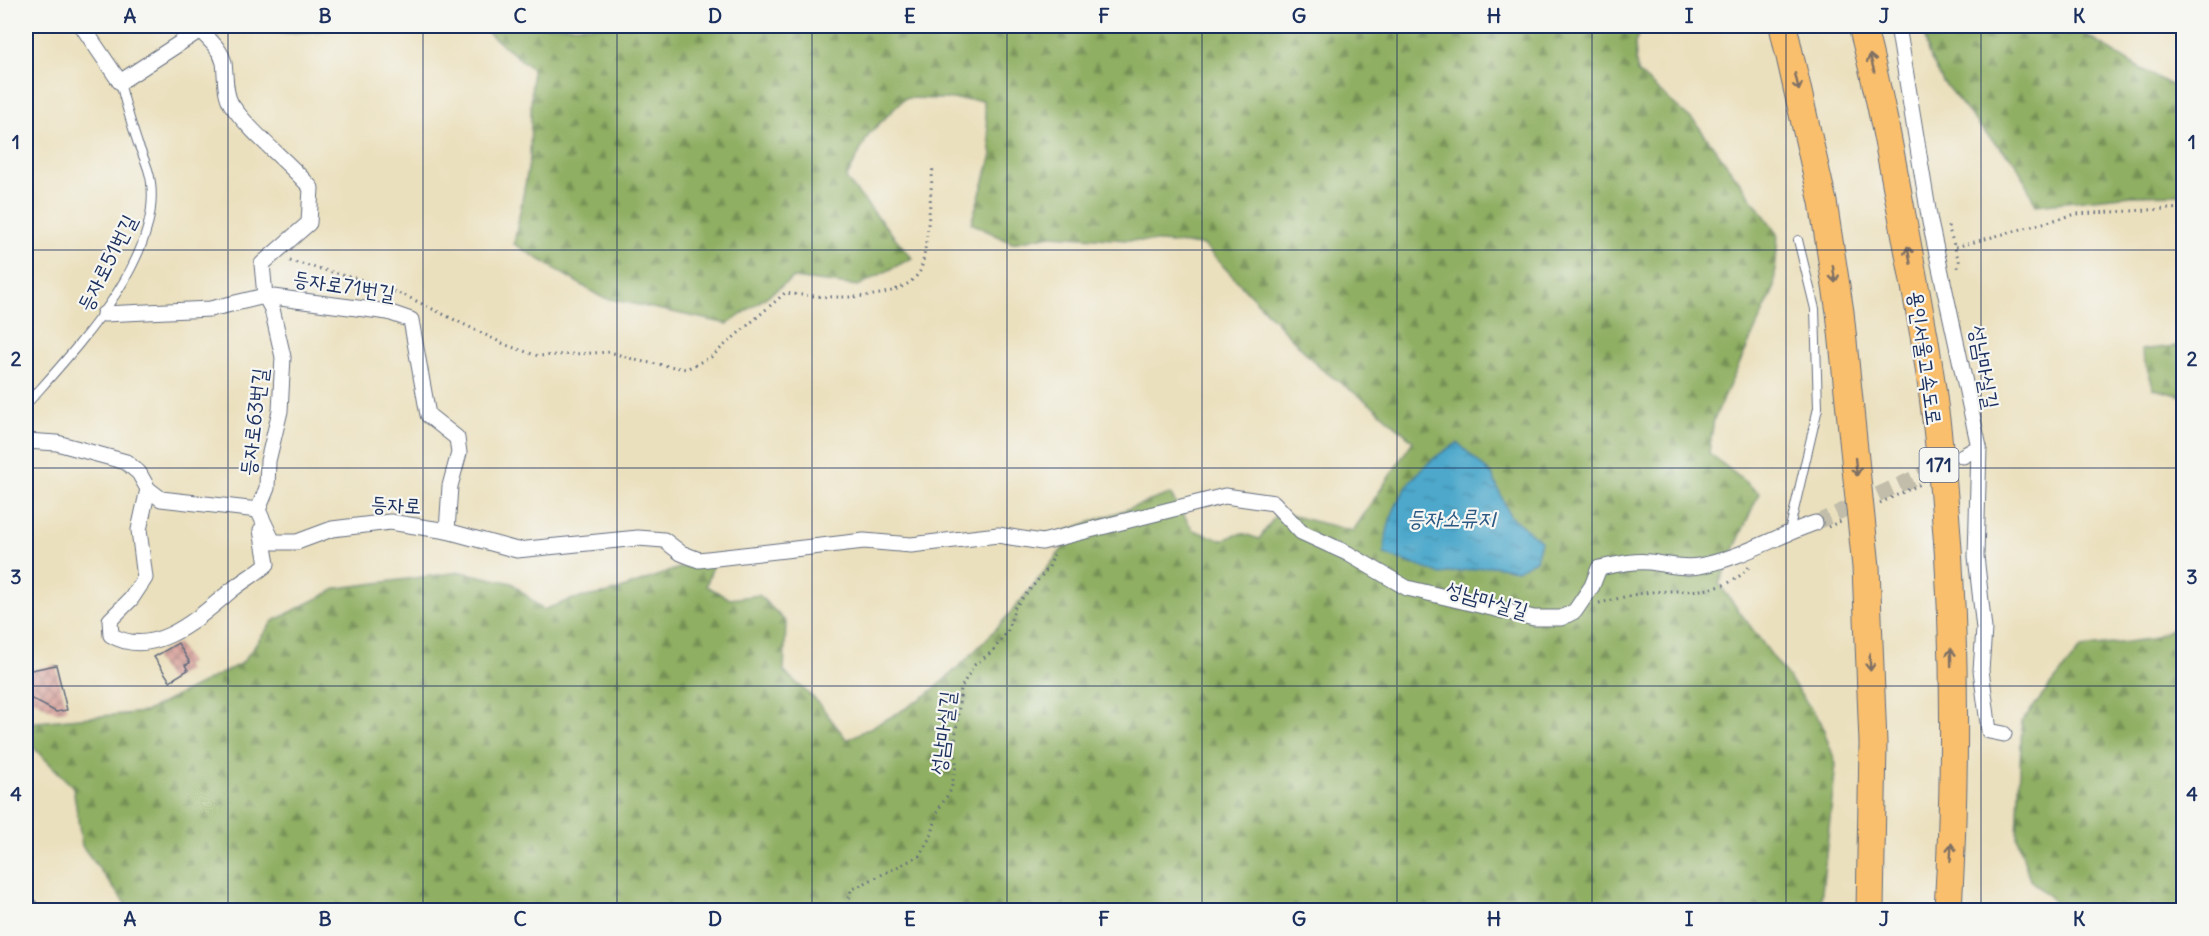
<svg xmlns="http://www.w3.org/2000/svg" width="2209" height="936" font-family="Delius,'Poor Story',sans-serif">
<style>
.forest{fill:url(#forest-firs);stroke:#556f60;stroke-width:1.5}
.water{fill:url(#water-ripples);stroke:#346c94;stroke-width:1.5}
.building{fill:url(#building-cross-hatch)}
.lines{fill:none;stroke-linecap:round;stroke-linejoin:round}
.street-tunnel{stroke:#c1bdaa;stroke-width:15;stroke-dasharray:15 8;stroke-linecap:butt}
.lane-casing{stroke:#646d7f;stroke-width:10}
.street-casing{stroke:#646d7f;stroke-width:17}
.highway-casing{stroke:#646d7f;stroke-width:29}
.path{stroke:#646d7f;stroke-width:3;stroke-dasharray:1.5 4.5;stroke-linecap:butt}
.lane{stroke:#fff;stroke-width:8}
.street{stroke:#fff;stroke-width:15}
.highway{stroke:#f9bf6d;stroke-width:27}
.oneway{stroke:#7f7065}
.grid{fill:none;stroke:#1b2f5e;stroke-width:1.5;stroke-opacity:0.55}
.labels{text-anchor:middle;stroke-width:4.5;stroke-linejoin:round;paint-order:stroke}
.shield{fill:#f6f6f2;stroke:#5d6b8a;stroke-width:1.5}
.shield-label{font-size:20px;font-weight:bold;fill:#1b2f5e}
.street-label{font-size:21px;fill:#1b2f5e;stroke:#f6f6f2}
.water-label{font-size:22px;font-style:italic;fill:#2c5984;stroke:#f6f6f2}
.neatline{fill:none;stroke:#1b2f5e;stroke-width:2}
.grid-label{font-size:20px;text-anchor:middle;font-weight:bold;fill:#1b2f5e}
</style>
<defs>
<pattern id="forest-firs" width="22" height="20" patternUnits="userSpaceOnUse" patternTransform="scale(1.5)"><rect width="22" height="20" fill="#8faf62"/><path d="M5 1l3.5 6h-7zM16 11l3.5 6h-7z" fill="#748f54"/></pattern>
<pattern id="water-ripples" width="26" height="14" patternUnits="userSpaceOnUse" patternTransform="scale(1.5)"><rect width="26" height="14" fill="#4da8cb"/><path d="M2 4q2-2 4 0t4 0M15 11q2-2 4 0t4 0" fill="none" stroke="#3f89a8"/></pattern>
<pattern id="building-cross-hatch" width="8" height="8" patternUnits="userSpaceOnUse" patternTransform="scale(1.5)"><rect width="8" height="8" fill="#d9a59f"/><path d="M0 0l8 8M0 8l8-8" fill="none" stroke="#af8785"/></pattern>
</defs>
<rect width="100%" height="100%" fill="#f6f6f2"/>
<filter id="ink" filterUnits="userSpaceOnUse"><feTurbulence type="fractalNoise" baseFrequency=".0167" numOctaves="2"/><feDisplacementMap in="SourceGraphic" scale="12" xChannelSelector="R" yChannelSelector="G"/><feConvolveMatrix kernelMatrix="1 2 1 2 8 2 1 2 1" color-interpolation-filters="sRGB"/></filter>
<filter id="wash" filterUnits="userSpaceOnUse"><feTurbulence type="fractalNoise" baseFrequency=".008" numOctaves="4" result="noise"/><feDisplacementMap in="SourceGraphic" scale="24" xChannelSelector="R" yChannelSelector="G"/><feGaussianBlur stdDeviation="1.35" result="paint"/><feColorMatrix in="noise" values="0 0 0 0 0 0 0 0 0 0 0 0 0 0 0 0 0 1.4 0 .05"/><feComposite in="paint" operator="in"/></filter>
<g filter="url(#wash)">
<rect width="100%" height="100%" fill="#ebe0bd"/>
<g class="forest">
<path d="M 255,26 L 343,26 C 322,31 272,38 255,26 Z"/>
<path d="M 480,26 L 1643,26 L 1635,43 L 1637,72 L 1696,123 L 1778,234 L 1774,289 L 1714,419 L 1709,453 L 1759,493 L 1719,584 L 1821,722 L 1836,764 L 1820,910 L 130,910 L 82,846 L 73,787 L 26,740 L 26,723 L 145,712 L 242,663 L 273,621 L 338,588 L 461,572 L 512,583 L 543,610 L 573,599 L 609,593 L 696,562 L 715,560 L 706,586 L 730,599 L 759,595 L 786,622 L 784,672 L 817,701 L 847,740 C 874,725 906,711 930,692 C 981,650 1023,600 1063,548 L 1062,532 L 1170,494 L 1193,530 L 1221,540 L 1242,533 L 1259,539 L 1278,512 L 1353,531 L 1413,441 L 1374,407 L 1320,368 L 1203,245 L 1051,235 L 1012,243 L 971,223 L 992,155 L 983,100 L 905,98 L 869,134 L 846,179 L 912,258 L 858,286 L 793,278 L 728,324 L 601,297 L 514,244 L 530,158 L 532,69 Z"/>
<polygon points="1923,26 2071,26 2141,69 2183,91 2183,194 2132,195 2036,205 2016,163 1987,135 1943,82 1928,53"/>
<polygon points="2183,345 2183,396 2154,389 2141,350"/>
<polygon points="2183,624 2183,910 2061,910 2048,895 2030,880 2017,837 2022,721 2081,648 2150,639"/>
</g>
<path class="water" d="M 1458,443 L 1492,475 L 1510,516 L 1541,541 L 1536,560 L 1517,570 L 1493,566 L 1441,574 L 1384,554 C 1387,505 1414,466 1458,443 Z"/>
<g id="blocks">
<g class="building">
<polygon points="178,643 190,663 185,665 188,670 170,681 154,657"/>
<polygon points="56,665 67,710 56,712 30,698 26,671"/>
</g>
</g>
</g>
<g filter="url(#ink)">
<use href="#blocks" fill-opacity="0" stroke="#646d7f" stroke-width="1.5"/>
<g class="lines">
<polyline class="street-tunnel" points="1815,523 1963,456"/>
<g class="lane-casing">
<g id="lane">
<path d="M 26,405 C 74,350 161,261 151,183 C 150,170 143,156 138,144 C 131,123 125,103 120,82"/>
<polyline points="1789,532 1818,408 1815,309 1798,240"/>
<polyline points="26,898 38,910"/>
</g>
</g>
<g class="street-casing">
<g id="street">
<path d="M 82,26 L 120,82 L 200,30 C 209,40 221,49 224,63 C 226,76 224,92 231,104 C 253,136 286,159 311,188 L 309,223 L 262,264 L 265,296 L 272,309 L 283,357 L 280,411 L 268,461 L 267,488 L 258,510"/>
<polyline points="1898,26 1930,222 1979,447 1963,456"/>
<polyline points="104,314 210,309 265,296 388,312 411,320 428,415 457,438 459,453 450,486 447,531"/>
<polyline points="26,441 57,443 126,462 139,473 148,489 161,499 258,510"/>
<polyline points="1979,447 1976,556 1984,629 1981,670 1989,731 2004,734"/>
<path d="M 148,489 L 139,530 L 145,578 L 131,599 L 110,620 L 111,635 C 155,661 201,615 233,589 C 244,580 257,573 267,564 L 261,530"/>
<path d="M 258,510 L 273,542 L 297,542 L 332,529 L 390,522 L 447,531 L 517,550 L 638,538 L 664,540 L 681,553 L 699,560 L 864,541 L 911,545 L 998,535 L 1042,542 L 1225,496 L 1274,503 L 1301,532 L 1347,553 L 1407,588 L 1534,618 L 1561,618 L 1575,611 L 1592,586 L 1599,568 C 1615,565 1632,560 1649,562 C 1666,564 1681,569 1699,566 C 1739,559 1776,536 1815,523"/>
</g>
</g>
<g class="highway-casing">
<g id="highway">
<polyline points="1783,26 1823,202 1840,312 1866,567 1873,743 1870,910"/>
<path d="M 1862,26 C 1879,90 1891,155 1903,221 C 1910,261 1918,301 1925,341 C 1955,528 1959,722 1948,910"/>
</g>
</g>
<g class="path">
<polyline points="1948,226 1959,261 1957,272"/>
<polyline points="1956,247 2076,214 2184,208"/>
<path d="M 290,261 L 359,279 L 406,296 L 506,345 L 538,356 L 610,352 L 639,361 L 686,369 L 711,357 L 785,293 C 818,297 900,306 920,271 C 927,258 931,186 933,167"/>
<polyline points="1880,503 1923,483"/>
<polyline points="1828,527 1841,521"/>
<path d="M 1599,603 C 1614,600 1629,595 1644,593 C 1681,587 1720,600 1749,567"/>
<polyline points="847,910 851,890 919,856 932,834 938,810 951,790 956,765 955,740 961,688 973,666 993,651 1008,630 1015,607 1049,567 1054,555"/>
</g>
<use href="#lane" class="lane"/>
<use href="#street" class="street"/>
<use href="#highway" class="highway"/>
</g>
<defs><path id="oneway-shaft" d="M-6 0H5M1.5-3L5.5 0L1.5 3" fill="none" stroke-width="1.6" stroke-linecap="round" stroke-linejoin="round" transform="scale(1.5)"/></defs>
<g class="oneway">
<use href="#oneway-shaft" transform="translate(1872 63) rotate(-105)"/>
<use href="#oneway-shaft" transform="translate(1797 82) rotate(77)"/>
<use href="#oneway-shaft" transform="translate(1909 255) rotate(-100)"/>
<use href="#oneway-shaft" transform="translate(1834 274) rotate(82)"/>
<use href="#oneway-shaft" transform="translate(1856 467) rotate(84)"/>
<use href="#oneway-shaft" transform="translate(1951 657) rotate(-91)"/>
<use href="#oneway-shaft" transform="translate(1870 662) rotate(88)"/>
<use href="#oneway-shaft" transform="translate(1951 852) rotate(-87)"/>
</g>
</g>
<path class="grid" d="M 228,26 L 228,910M 423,26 L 423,910M 617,26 L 617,910M 812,26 L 812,910M 1007,26 L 1007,910M 1202,26 L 1202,910M 1397,26 L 1397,910M 1592,26 L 1592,910M 1786,26 L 1786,910M 1981,26 L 1981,910M 26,250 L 2184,250M 26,468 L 2184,468M 26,686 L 2184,686"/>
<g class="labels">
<rect class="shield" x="1919.5" y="448" width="39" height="34" rx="4.5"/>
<g class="shield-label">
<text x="1939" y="472">171</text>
</g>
<g class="street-label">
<text transform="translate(107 263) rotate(-63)" y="7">등자로51번길</text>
<text transform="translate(344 286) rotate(9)" y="7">등자로71번길</text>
<text transform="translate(1925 358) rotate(82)" y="7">용인서울고속도로</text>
<text transform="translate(1984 367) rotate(80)" y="7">성남마실길</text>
<text transform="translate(254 422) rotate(-83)" y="7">등자로63번길</text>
<text transform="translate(396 505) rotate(3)" y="7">등자로</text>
<text transform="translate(1487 600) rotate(16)" y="7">성남마실길</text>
<text transform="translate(943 733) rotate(-83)" y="7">성남마실길</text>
</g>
<g class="water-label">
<text x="1451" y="526">등자소류지</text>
</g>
</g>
<rect width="2209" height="936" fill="none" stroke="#f6f6f2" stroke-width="66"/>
<rect x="33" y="33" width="2143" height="870" class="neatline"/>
<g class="grid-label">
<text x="130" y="23">A</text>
<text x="325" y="23">B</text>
<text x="520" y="23">C</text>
<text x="715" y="23">D</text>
<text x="910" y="23">E</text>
<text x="1104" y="23">F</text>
<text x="1299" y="23">G</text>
<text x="1494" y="23">H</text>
<text x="1689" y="23">I</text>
<text x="1884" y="23">J</text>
<text x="2079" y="23">K</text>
<text x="16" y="149">1</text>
<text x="2192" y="149">1</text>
<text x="16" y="366">2</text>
<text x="2192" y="366">2</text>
<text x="16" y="584">3</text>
<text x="2192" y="584">3</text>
<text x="16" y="801">4</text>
<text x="2192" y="801">4</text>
<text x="130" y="926">A</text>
<text x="325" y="926">B</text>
<text x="520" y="926">C</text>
<text x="715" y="926">D</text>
<text x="910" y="926">E</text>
<text x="1104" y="926">F</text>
<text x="1299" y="926">G</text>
<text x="1494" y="926">H</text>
<text x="1689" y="926">I</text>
<text x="1884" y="926">J</text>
<text x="2079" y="926">K</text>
</g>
</svg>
